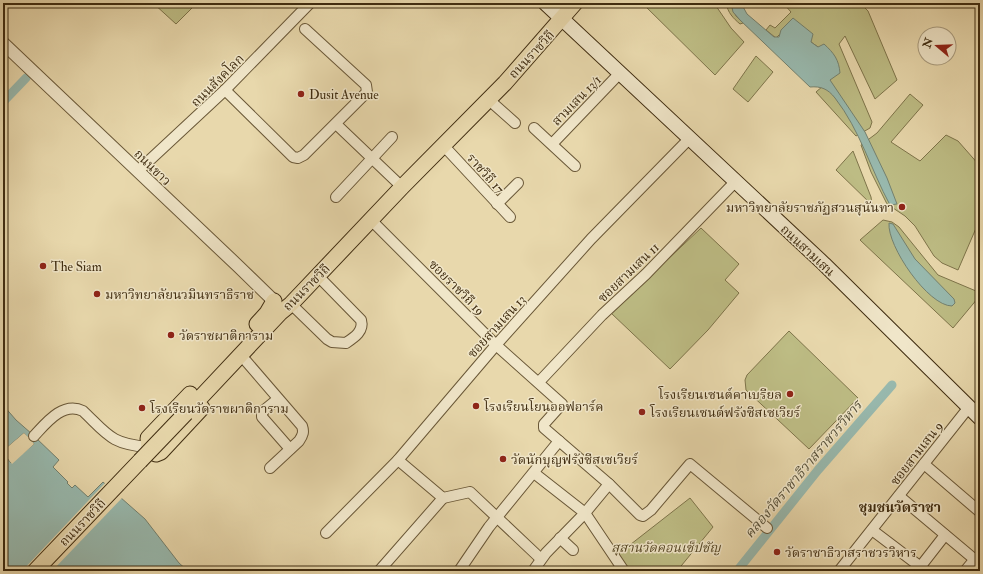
<svg xmlns="http://www.w3.org/2000/svg" width="983" height="574" font-family="'IM FELL Double Pica','Noto Serif Thai',serif">
<style>
.green{fill:#bdbc84;stroke:#7e744a}
.water{fill:#98b9ae;stroke:#74816f}
.pier{fill:#e8d8ac;fill-rule:evenodd}
.lines{fill:none;stroke-linecap:round;stroke-linejoin:round}
.canal{stroke:#98b9ae;stroke-width:9}
.minor-casing{stroke:#695737;stroke-width:12}
.tertiary-casing{stroke:#695737;stroke-width:14}
.secondary-casing{stroke:#3f2c10;stroke-width:16}
.primary-casing{stroke:#3f2c10;stroke-width:17}
.minor{stroke:#f0e6c9;stroke-width:10}
.tertiary{stroke:#f0e6c9;stroke-width:12}
.secondary{stroke:#f0e6c9;stroke-width:14}
.primary{stroke:#e8d8ac;stroke-width:15}
.primary-bridge-casing{stroke:#3f2c10;stroke-width:17;stroke-linecap:butt}
.primary-bridge{stroke:#e8d8ac;stroke-width:15}
.poi-dot{fill:#8f2418;stroke:#f0e6c9;stroke-width:1.5}
.labels{text-anchor:middle;stroke-width:3;stroke-linejoin:round;paint-order:stroke}
.street-label{font-size:13px;fill:#3f2c10;stroke:#f0e6c9}
.poi-label{font-size:13px;fill:#3f2c10;stroke:#f0e6c9;text-anchor:start}
.park-label{font-size:13px;font-style:italic;fill:#584927;stroke:#f0e6c9}
.water-label{font-size:14px;font-style:italic;fill:#554f38;stroke:#f0e6c9}
.neighbourhood-label{font-size:14px;font-weight:bold;fill:#3f2c10;stroke:#f0e6c9}
</style>
<rect width="100%" height="100%" fill="#e8d8ac"/>
<filter id="stains"><feTurbulence type="fractalNoise" baseFrequency=".005" numOctaves="4"/><feColorMatrix values="0 0 0 0 .2 0 0 0 0 .09 0 0 0 0 .02 0 0 0 .5 -.17"/></filter>
<radialGradient id="worn" r=".72"><stop offset=".6" stop-color="#630" stop-opacity="0"/><stop offset="1" stop-color="#630" stop-opacity=".3"/></radialGradient>
<g class="green">
<polygon points="153,3 197,3 176,24"/>
<polygon points="642,3 665,3 669,7 671,3 714,3 731,28 744,42 715,75"/>
<path d="M 726,3 L 731,3 L 736,16 L 743,23 L 740,24 C 733,18 728,13 726,3 Z"/>
<polygon points="783,3 860,3 868,11 897,80 875,99 845,36 839,44 872,122 870,128 856,136 816,92 830,80 818,47 811,42 781,33 776,38 766,30 770,25 775,28 791,12"/>
<polygon points="756,56 773,72 748,102 733,89"/>
<polygon points="910,94 923,105 891,142 920,161 946,135 958,141 980,166 980,219 958,270 942,263 934,256 915,226 905,216 887,204 871,172 861,145 877,133"/>
<polygon points="853,151 871,197 872,205 836,170"/>
<polygon points="883,220 892,222 899,227 938,275 976,291 978,298 953,328 860,240"/>
<polygon points="701,228 739,264 725,280 739,293 708,330 670,369 611,313"/>
<polygon points="789,331 858,398 809,449 746,390 745,380 747,375"/>
<polygon points="690,498 713,527 677,571 628,571 617,555"/>
</g>
<g class="water">
<path d="M 731,3 L 741,3 L 747,14 L 774,37 L 779,37 L 781,30 L 793,18 L 813,34 L 811,42 L 818,47 L 824,44 C 834,53 839,60 840,73 L 830,80 L 865,132 L 887,178 L 897,204 L 890,205 C 871,170 860,130 835,98 C 828,89 821,86 810,87 L 740,20 L 733,12 Z"/>
<path d="M 889,223 L 893,224 L 915,259 L 954,299 L 955,303 L 952,306 C 928,306 887,246 889,223 Z"/>
<polygon points="3,405 16,420 32,434 28,438 24,433 3,451"/>
<polygon points="35,437 59,460 53,467 68,482 67,483 72,488 75,485 88,497 103,482 145,519 179,563 188,571 3,571 3,453 11,463 34,444 31,440"/>
</g>
<g class="pier">
<path d="M 24,433 L 28,437 L 32,434 L 35,437 L 31,440 L 34,444 L 12,464 L 3,451 ZM 24,436 L 32,444 L 12,461 L 5,452 Z"/>
<polygon points="106,482 123,497 52,571 22,571"/>
</g>
<g class="lines">
<g class="canal">
<polyline points="3,102 26,78"/>
<polyline points="737,571 818,470 892,385"/>
</g>
<g class="minor-casing">
<g id="minor">
<polyline points="225,90 293,157 298,158 304,155 367,92 366,85 305,29"/>
<polyline points="488,99 515,123"/>
<polyline points="336,124 402,187"/>
<polyline points="534,128 575,166"/>
<polyline points="552,144 620,73"/>
<polyline points="443,145 510,217"/>
<polyline points="138,171 225,90 310,3"/>
<polyline points="336,197 392,137"/>
<polyline points="497,204 518,183"/>
<polyline points="371,220 496,345 562,404 544,424 544,428 609,484 640,515 643,516 651,510 690,464 767,528"/>
<path d="M 291,304 L 327,339 L 332,342 L 346,343 C 355,337 364,331 361,320 L 318,276"/>
<path d="M 246,361 L 302,426 C 304,432 303,435 299,441 L 270,468"/>
<polyline points="539,382 602,315 646,274 735,182"/>
<polyline points="278,399 262,412 262,417 290,449"/>
<path d="M 34,436 C 46,423 63,401 83,411 C 108,435 111,444 148,447"/>
<polyline points="398,460 443,498 470,492 541,559"/>
<polyline points="924,464 980,512"/>
<polyline points="534,473 585,513 624,571"/>
<polyline points="899,496 980,564"/>
<polyline points="872,530 926,571"/>
<polyline points="326,533 398,460 496,345 591,239 689,139"/>
<polyline points="560,538 573,550"/>
<polyline points="379,571 443,498"/>
<polyline points="459,571 489,527 559,441"/>
<polyline points="533,571 546,553 585,513 609,484"/>
<polyline points="839,571 969,407"/>
<polyline points="917,571 945,535"/>
<polyline points="965,571 975,559"/>
</g>
</g>
<g class="tertiary-casing">
<polyline id="tertiary" points="3,43 239,267 274,301 278,309"/>
</g>
<g class="secondary-casing">
<polyline id="secondary" points="545,3 824,264 980,418"/>
</g>
<g class="primary-casing">
<g id="primary">
<polyline points="257,324 267,313 274,301"/>
<polyline points="190,394 148,438 149,450 156,454 161,452 202,408"/>
<polyline points="186,413 280,313 291,304 402,187 505,83 575,3"/>
<polyline points="35,571 140,461"/>
</g>
</g>
<use href="#minor" class="minor"/>
<use href="#tertiary" class="tertiary"/>
<use href="#secondary" class="secondary"/>
<use href="#primary" class="primary"/>
<g class="primary-bridge-casing">
<polyline id="primary-bridge" points="140,461 186,413"/>
</g>
<use href="#primary-bridge" class="primary-bridge"/>
</g>
<g class="poi-dot">
<circle cx="301" cy="94" r="4"/>
<circle cx="902" cy="207" r="4"/>
<circle cx="43" cy="266" r="4"/>
<circle cx="97" cy="294" r="4"/>
<circle cx="171" cy="335" r="4"/>
<circle cx="790" cy="394" r="4"/>
<circle cx="476" cy="406" r="4"/>
<circle cx="142" cy="408" r="4"/>
<circle cx="642" cy="412" r="4"/>
<circle cx="503" cy="459" r="4"/>
<circle cx="777" cy="552" r="4"/>
</g>
<g class="labels">
<g class="street-label">
<text transform="translate(531 54) rotate(-47)" y="5">ถนนราชวิถี</text>
<text transform="translate(217 80) rotate(-45)" y="5">ถนนสังคโลก</text>
<text transform="translate(576 100) rotate(-46)" y="5">สามเสน 13/1</text>
<text transform="translate(153 167) rotate(44)" y="5">ถนนขาว</text>
<text transform="translate(486 173) rotate(48)" y="5">ราชวิถี 17</text>
<text transform="translate(808 250) rotate(43)" y="5">ถนนสามเสน</text>
<text transform="translate(628 272) rotate(-44)" y="5">ซอยสามเสน 11</text>
<text transform="translate(306 287) rotate(-45)" y="5">ถนนราชวิถี</text>
<text transform="translate(457 287) rotate(45)" y="5">ซอยราชวิถี 19</text>
<text transform="translate(496 326) rotate(-48)" y="5">ซอยสามเสน 13</text>
<text transform="translate(916 453) rotate(-52)" y="5">ซอยสามเสน 9</text>
<text transform="translate(82 522) rotate(-46)" y="5">ถนนราชวิถี</text>
</g>
<g class="poi-label">
<text x="309" y="99">Dusit Avenue</text>
<text x="894" y="212" text-anchor="end">มหาวิทยาลัยราชภัฏสวนสุนันทา</text>
<text x="51" y="271">The Siam</text>
<text x="105" y="299">มหาวิทยาลัยนวมินทราธิราช</text>
<text x="179" y="340">วัดราชผาติการาม</text>
<text x="782" y="399" text-anchor="end">โรงเรียนเซนต์คาเบรียล</text>
<text x="484" y="411">โรงเรียนโยนออฟอาร์ค</text>
<text x="150" y="413">โรงเรียนวัดราขผาติการาม</text>
<text x="650" y="417">โรงเรียนเซนต์ฟรังซีสเซเวียร์</text>
<text x="511" y="464">วัดนักบุญฟรังซีสเซเวียร์</text>
<text x="785" y="557">วัดราชาธิวาสราชวรวิหาร</text>
</g>
<g class="park-label">
<text x="666" y="552">สุสานวัดคอนเซ็ปชัญ</text>
</g>
<g class="water-label">
<text transform="translate(803 469) rotate(-50)" y="5">คลองวัดราชาธิวาสราชวรวิหาร</text>
</g>
<g class="neighbourhood-label">
<text x="900" y="512">ชุมชนวัดราชา</text>
</g>
</g>
<rect width="983" height="574" fill="none" stroke="#e8d8ac" stroke-width="16"/>
<rect x="4" y="4" width="975" height="566" fill="none" stroke="#3f2c10" stroke-width="2"/>
<rect x="8" y="8" width="967" height="558" fill="none" stroke="#3f2c10"/>
<g transform="translate(937 46) rotate(289)"><circle r="19" fill="#f0e6c9" stroke="#a99c7f"/>
<path d="M0-3L7 15L0 10L-7 15Z" fill="#8f2418"/>
<text y="-6" font-size="11" font-weight="bold" text-anchor="middle" fill="#3f2c10">N</text>
</g>
<rect width="100%" height="100%" filter="url(#stains)"/>
<rect width="100%" height="100%" fill="url(#worn)"/>
</svg>
